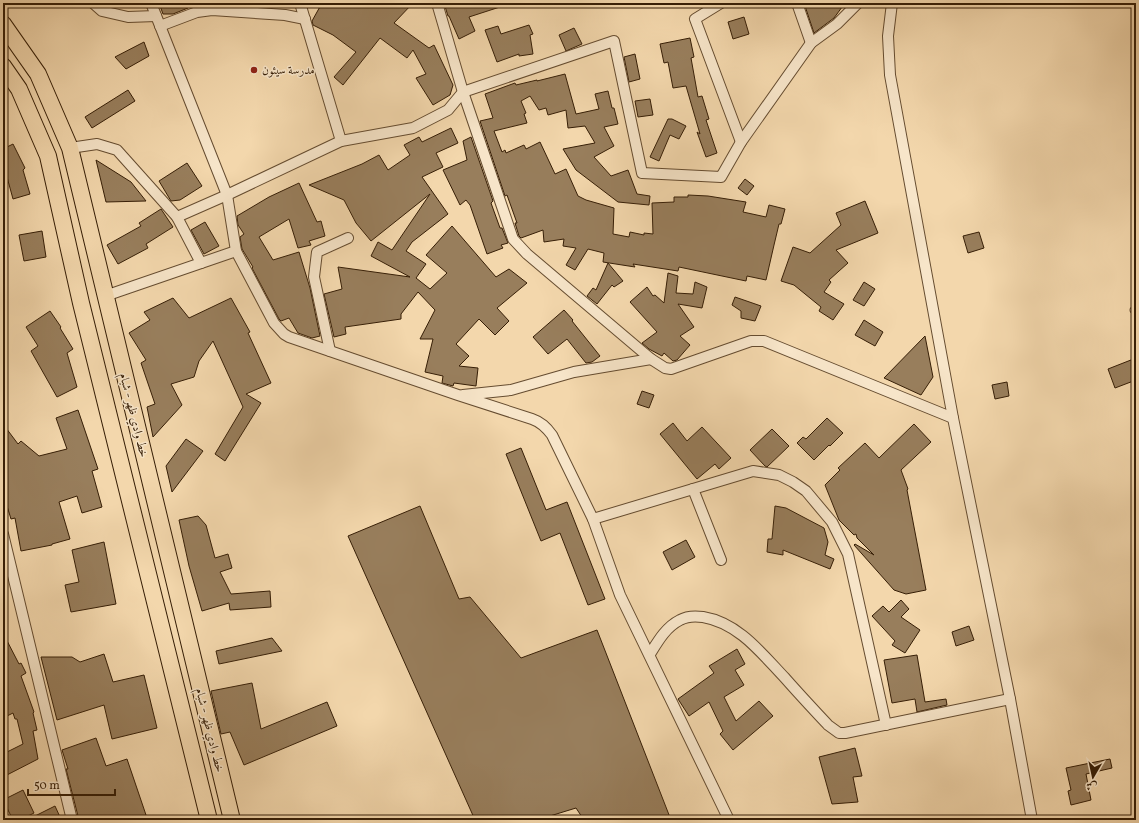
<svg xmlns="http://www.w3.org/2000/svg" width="1139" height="823" font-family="Vollkorn,Amiri,serif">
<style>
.building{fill:#987e5c;stroke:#361e06}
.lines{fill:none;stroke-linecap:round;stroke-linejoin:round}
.service-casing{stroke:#654c30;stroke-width:7}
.minor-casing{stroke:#654c30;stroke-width:12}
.primary-casing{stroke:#361e06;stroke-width:18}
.service{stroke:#f7e5c9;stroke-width:5}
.minor{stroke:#f7e5c9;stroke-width:10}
.primary{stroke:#f3d7ac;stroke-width:16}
.poi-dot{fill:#8f2418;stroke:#f7e5c9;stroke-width:1.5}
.labels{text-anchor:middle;stroke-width:3;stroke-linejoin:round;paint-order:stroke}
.poi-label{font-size:12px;fill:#361e06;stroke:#f7e5c9;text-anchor:start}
.street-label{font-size:12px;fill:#361e06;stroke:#f7e5c9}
</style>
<rect width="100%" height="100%" fill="#f3d7ac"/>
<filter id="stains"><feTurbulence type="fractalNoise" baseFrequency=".005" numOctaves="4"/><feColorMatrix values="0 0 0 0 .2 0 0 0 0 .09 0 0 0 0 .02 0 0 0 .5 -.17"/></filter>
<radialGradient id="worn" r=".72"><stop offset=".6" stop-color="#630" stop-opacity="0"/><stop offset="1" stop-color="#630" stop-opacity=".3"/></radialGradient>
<g class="building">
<polygon points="159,3 188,3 188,8 173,14 163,14"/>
<polygon points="322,3 413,3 394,23 429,48 434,45 453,85 450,95 433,105 416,78 426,74 413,50 407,58 380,38 343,85 334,77 356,52 333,35 313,25 312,21"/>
<polygon points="444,3 506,3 506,5 469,17 475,31 459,39 449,16 448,16"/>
<polygon points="804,3 845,3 834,18 814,33"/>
<polygon points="744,17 749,34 733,39 728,22"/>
<polygon points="529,25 533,34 530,35 533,54 519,56 519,54 497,62 485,30 498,26 501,34"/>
<polygon points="574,28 582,44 566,51 559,35"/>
<polygon points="690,38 694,57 691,58 698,97 702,96 709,119 706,120 717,153 706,157 697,132 700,134 686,86 673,88 668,62 664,63 660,44"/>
<polygon points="144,42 149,56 126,69 115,57"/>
<polygon points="635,54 640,79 629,82 624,57"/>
<polygon points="565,74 576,114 599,109 595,94 608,91 612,108 614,108 618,124 604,127 614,146 594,157 611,176 628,170 637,194 650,196 649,205 618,202 576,170 563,149 595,143 585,126 568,128 566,110 548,115 546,108 539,110 530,96 521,101 526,113 524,114 527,123 494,131 502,152 505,150 506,153 524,145 526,149 540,142 555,174 566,169 578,196 586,200 614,208 613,234 629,237 630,232 644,235 644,233 653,234 652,203 674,202 674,197 688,197 688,195 708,196 746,202 743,212 766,217 769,205 785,209 781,224 779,224 774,245 766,280 747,276 746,281 679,267 678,271 633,264 635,267 603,262 604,253 588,249 575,270 566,265 576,248 563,246 564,239 544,242 543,230 521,238 519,236 515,223 517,223 507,195 505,196 480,121 493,118 485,94 515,83 516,85 537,80 537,81"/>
<polygon points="128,90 135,101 92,128 85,117"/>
<polygon points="650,99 653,115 638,117 635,101"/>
<polygon points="668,119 672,119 686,126 679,139 670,135 659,161 650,157"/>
<polygon points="451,128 458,143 436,153 443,167 422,177 448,214 412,242 406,251 426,264 416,278 430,289 447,273 426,255 452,226 496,277 509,269 527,283 497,308 509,321 495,335 479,319 456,344 469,356 459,366 478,368 476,386 454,383 453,386 442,383 443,376 425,372 433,339 420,339 435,310 418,292 401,314 401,319 345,327 346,334 334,337 324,294 342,289 338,267 410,277 371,256 378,242 392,250 430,194 371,241 356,223 344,200 309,185 362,164 379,155 388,170 410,155 404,145 419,137 422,142"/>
<polygon points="471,137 493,201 491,203 500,228 502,228 508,243 501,245 503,248 487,254 470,205 466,200 460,205 443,170 467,160 463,141"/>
<polygon points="13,144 25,168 23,170 30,194 13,199 7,177 3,179 3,149"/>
<polygon points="96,160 131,182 146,201 106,202"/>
<polygon points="187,163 202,186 180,200 171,201 159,181"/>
<polygon points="745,179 754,186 747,195 738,188"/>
<polygon points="299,183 317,222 321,221 325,236 309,241 311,245 298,248 289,219 259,237 273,260 299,252 310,288 320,336 312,338 298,333 289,318 281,321 279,319 252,268 253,267 242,249 240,237 244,234 238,225 237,216 269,197"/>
<polygon points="865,201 878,233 836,250 848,263 829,280 831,282 824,292 844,304 833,320 819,311 821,307 794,285 781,281 793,247 810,253 841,225 836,213"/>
<polygon points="161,209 173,227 146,244 148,248 118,264 107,245 141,226 139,223"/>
<polygon points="205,222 219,246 204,254 191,230"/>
<polygon points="42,231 46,257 24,261 19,235"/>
<polygon points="979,232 984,248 968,253 963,236"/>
<polygon points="608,263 623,281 614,287 612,285 597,304 587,296 593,288 596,290"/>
<polygon points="668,273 678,276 676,293 693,294 695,282 707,287 702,308 678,304 694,327 680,336 690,345 677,360 673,361 664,353 662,356 649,349 642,343 657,332 630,302 647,287 653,296 655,295 664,303"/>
<polygon points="864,282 875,289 864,306 853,300"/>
<polygon points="735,297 761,306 755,321 741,318 741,311 732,305"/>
<polygon points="173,298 189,318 231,298 250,332 248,333 271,383 246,394 261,403 225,461 215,454 243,407 213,341 199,361 194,377 171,384 182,405 153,437 147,407 155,404 141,363 146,360 129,333 150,320 144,312"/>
<polygon points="564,310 573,320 572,321 600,356 592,362 586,363 567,339 548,354 533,337"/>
<polygon points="50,311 61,327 60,328 73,349 67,353 77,387 57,397 31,351 38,346 26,327"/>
<polygon points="864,320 883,332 875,346 855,335"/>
<polygon points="925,336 933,377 921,395 884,378"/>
<polygon points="1136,358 1136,380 1115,388 1108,369"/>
<polygon points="1007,382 1009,396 995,399 992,385"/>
<polygon points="642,391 654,395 649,408 637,404"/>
<polygon points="78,410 98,469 92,471 102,507 82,513 77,496 59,502 70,539 52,544 52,545 21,551 15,518 11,519 3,493 3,424 18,444 21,441 39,456 67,449 56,418"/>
<polygon points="827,418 843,433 830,446 829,445 814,460 797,443 803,437 806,439"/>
<polygon points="673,423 687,441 702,427 731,458 719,469 715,464 697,479 660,434"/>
<polygon points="914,424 931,442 901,470 908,489 907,490 926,590 906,594 894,590 854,545 855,544 874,555 857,538 856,534 854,535 839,520 825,485 840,470 838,468 865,443 879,458"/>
<polygon points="772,429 789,446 767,467 765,466 750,450"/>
<polygon points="186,439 203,451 172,492 166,466"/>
<polygon points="521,448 546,510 567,502 605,599 588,605 560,533 541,541 506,454"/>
<polygon points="420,506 459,599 470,597 521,658 597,630 671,820 584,820 576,808 537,820 475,820 348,536"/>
<polygon points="775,506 786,508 824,528 828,542 825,555 834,559 830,569 783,550 783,555 767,552 768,539 772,539"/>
<polygon points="198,516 206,525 215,558 228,554 232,568 220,572 231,594 270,591 271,607 230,610 229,603 202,611 189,566 179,520"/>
<polygon points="686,540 695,557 672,570 663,552"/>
<polygon points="104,542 116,604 71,612 65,585 79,582 72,550"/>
<polygon points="901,600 909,609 901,617 920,630 905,653 892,645 895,641 872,616 883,606 889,612"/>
<polygon points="969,626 974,640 956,646 952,632"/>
<polygon points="3,633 19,664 21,663 26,673 21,676 34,712 33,713 37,730 33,731 38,759 3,777 3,754 23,744 17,719 15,719 13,713 3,718"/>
<polygon points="272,638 282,651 219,664 216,651"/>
<polygon points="737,649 745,664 735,670 744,685 724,697 736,721 759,701 773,716 733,750 720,734 723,731 709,702 689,716 678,699 714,673 709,666"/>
<polygon points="104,654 113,682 144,675 157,728 112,739 104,705 57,720 41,657 72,657 80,662"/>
<polygon points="917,655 925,702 946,699 947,705 917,712 915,699 892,703 884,660"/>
<polygon points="252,683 261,729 327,702 337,726 244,765 230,732 221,734 211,691"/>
<polygon points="96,738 106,766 127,759 146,815 131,820 79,820 66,769 68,769 62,750"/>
<polygon points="855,748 862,776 853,777 858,802 832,804 819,757"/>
<polygon points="1110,759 1112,768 1086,774 1091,800 1071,805 1068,791 1071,790 1066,768"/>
<polygon points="23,790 34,813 20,820 13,820 3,800"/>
<polygon points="55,806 60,817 53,820 27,820"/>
</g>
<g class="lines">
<g class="service-casing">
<polyline id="service" points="1133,310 1136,310"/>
</g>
<g class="minor-casing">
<g id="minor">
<polyline points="93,3 102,11 128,17 156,16"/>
<path d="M 151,3 L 227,195 L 236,251 L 274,323 L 284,334 L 289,337 L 458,395 L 532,419 C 541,422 546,427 552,435 L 593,519 L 620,595 L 729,820"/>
<polyline points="300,3 341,141"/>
<polyline points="437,3 463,92 513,239 527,254 651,359 574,372 511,390 463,395"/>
<polyline points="721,3 695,19 741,142"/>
<polyline points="797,3 811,43"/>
<polyline points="892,3 888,36 890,75 953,418 1010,699 1032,820"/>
<polyline points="160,26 197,12 212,10 285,15 305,19"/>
<polyline points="70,148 97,144 117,150 177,217 201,263"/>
<polyline points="177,217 227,195 341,141 413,128 448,110 463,92 614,41 642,173 721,177 741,142 811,43 837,24 858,3"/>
<polyline points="105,296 236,251"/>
<polyline points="330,351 314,277 317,252 348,238"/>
<polyline points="651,359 665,368 671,369 751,341 764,341 953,418"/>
<polyline points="693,489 721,560"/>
<polyline points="593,519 753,471 779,475 793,482 806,491 832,522 848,554 886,725"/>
<polyline points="3,534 72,820"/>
<path d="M 650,654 C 658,641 666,627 680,620 C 687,616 696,616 703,617 C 739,623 762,654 785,678 C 799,694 814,710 828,725 L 839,733 L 845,733 L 1010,699"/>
</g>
</g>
<g class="primary-casing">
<g id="primary">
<polyline points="3,24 38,74 70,148 232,820"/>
<polyline points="3,66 19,89 48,156 81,303 209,820"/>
</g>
</g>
<use href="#service" class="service"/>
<use href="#minor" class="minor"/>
<use href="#primary" class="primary"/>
</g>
<circle class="poi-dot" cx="254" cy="70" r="4"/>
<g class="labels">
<g class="poi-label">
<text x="262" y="74">مدرسة سيئون</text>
</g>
<g class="street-label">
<text transform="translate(134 415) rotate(76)" y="4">خط وادي ظهر - شبام</text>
<text transform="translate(210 730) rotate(76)" y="4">خط وادي ظهر - شبام</text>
</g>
</g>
<rect width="1139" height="823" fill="none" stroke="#f3d7ac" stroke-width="16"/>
<rect x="4" y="4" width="1131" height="815" fill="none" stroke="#361e06" stroke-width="2"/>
<rect x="8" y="8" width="1123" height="807" fill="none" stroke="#361e06"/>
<g transform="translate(1093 777) rotate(189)" stroke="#f7e5c9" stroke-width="3" paint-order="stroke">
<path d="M0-3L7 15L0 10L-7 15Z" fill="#361e06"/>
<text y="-6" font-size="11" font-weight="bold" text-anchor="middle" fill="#361e06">ش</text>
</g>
<path d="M28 789v6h87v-6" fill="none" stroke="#361e06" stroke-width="2"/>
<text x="34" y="789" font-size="12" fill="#361e06" stroke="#f7e5c9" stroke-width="3" paint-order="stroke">50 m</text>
<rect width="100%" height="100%" filter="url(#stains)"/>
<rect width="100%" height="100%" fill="url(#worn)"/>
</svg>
